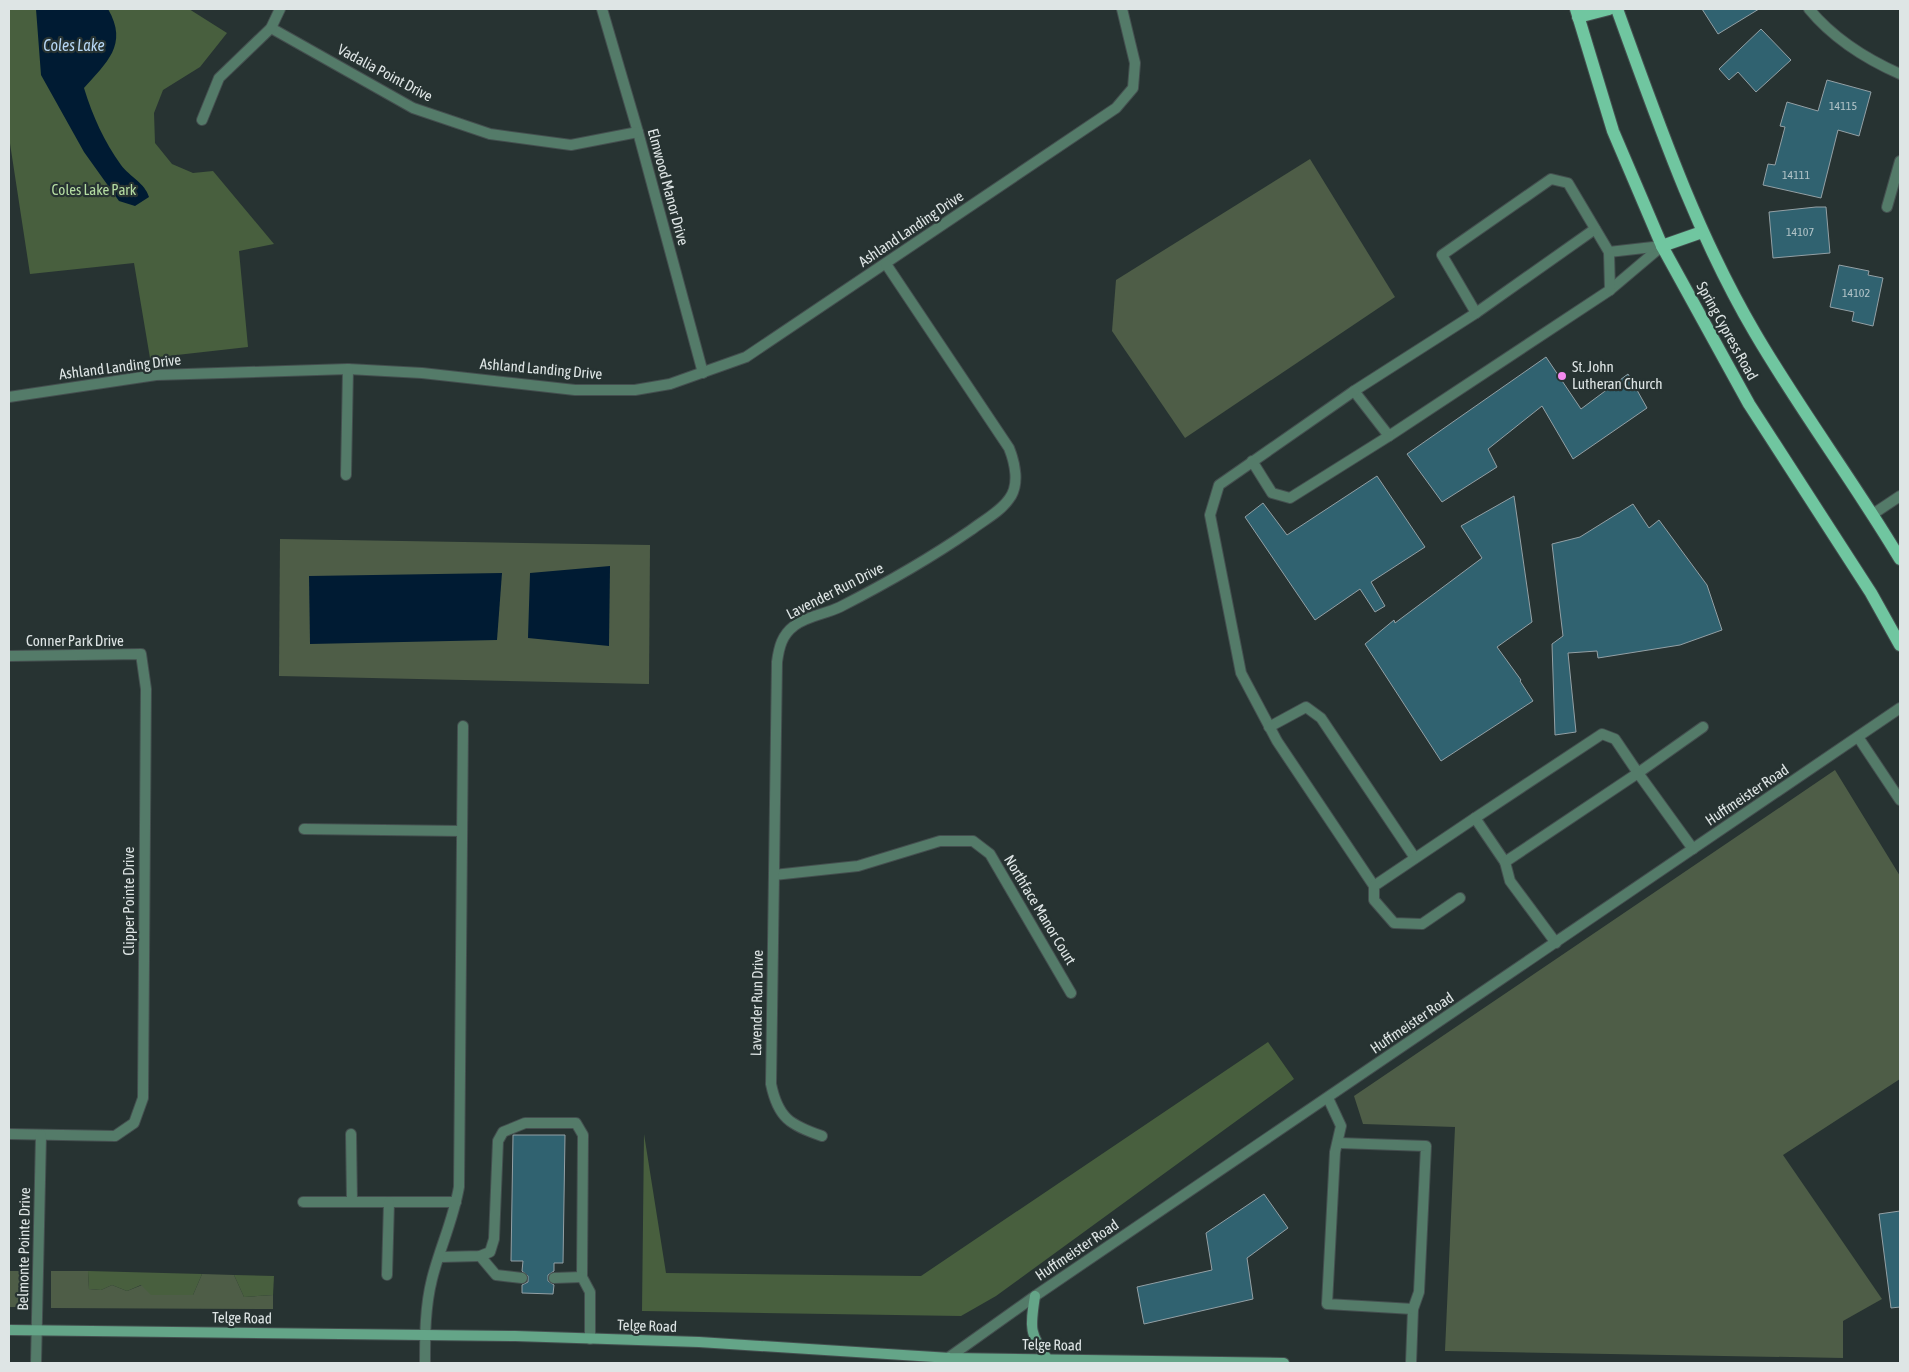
<svg xmlns="http://www.w3.org/2000/svg" width="1909" height="1372" font-family="'Asap Condensed',sans-serif">
<style>
.green{fill:#4e5d47}
.forest{fill:#485f3e}
.water{fill:#001b33}
.building{fill:#306270;stroke:#93a0a5}
.lines{fill:none;stroke-linecap:round;stroke-linejoin:round}
.service-casing{stroke:#444f4f;stroke-width:12}
.minor-casing{stroke:#444f4f;stroke-width:12}
.tertiary-casing{stroke:#444f4f;stroke-width:12}
.secondary-casing{stroke:#444f4f;stroke-width:12}
.primary-casing{stroke:#444f4f;stroke-width:14}
.service{stroke:#547b69;stroke-width:10}
.minor{stroke:#547b69;stroke-width:10}
.tertiary{stroke:#547b69;stroke-width:10}
.secondary{stroke:#64a588;stroke-width:10}
.primary{stroke:#70c6a0;stroke-width:12}
.poi-dot{fill:#f589ef;stroke:#273332;stroke-width:2}
.labels{text-anchor:middle;stroke-width:4.5;stroke-linejoin:round;paint-order:stroke}
.number-label{font-size:12px;fill:#b2c4c8}
.street-label{font-size:15px;fill:#dee5e5;stroke:#273332}
.park-label{font-size:15px;fill:#b4dca2;stroke:#273332}
.poi-label{font-size:15px;fill:#dee5e5;stroke:#273332;text-anchor:start}
.water-label{font-size:16px;font-style:italic;fill:#b7d7f4;stroke:#273332}
</style>
<rect width="100%" height="100%" fill="#273332"/>
<g class="green">
<polygon points="1310,159 1395,297 1185,438 1112,331 1116,280"/>
<polygon points="280,539 650,545 649,684 279,676"/>
<polygon points="1835,770 1900,876 1900,1079 1783,1155 1882,1299 1843,1321 1843,1358 1445,1351 1455,1127 1363,1124 1354,1096"/>
<polygon points="9,1271 28,1271 28,1298 25,1307 9,1307"/>
<polygon points="51,1271 88,1271 89,1289 101,1290 112,1285 127,1291 142,1285 193,1295 202,1274 234,1275 244,1297 273,1295 273,1309 51,1308"/>
</g>
<g class="forest">
<polygon points="9,9 189,9 227,33 200,67 163,90 154,113 155,143 172,164 193,173 213,171 274,244 239,251 248,347 150,358 134,263 30,274 9,137"/>
<polygon points="1268,1042 1294,1079 996,1296 961,1316 642,1311 644,1134 666,1273 921,1276"/>
<polygon points="88,1271 202,1274 193,1295 151,1295 141,1285 127,1291 112,1285 101,1290 89,1289"/>
<polygon points="234,1275 274,1276 273,1295 244,1297"/>
</g>
<g class="water">
<path d="M 36,9 L 108,9 C 129,45 106,63 84,88 C 93,117 104,141 121,165 C 130,177 145,183 149,197 L 135,206 L 119,201 L 84,152 L 41,75 Z"/>
<polygon points="610,566 609,646 528,638 530,573"/>
<polygon points="502,573 497,640 310,644 309,576"/>
</g>
<g class="building">
<polygon points="1702,9 1759,9 1718,34"/>
<polygon points="1761,29 1791,60 1756,92 1738,72 1729,80 1719,69"/>
<polygon points="1827,80 1871,92 1859,136 1838,130 1821,198 1763,185 1768,164 1775,165 1785,127 1780,126 1787,102 1818,111"/>
<polygon points="1816,207 1826,207 1830,253 1773,258 1769,212"/>
<polygon points="1839,265 1869,271 1868,275 1883,278 1873,326 1852,321 1854,312 1830,307"/>
<polygon points="1546,357 1581,409 1628,374 1647,408 1573,459 1542,406 1488,449 1497,467 1442,502 1407,454"/>
<polygon points="1377,476 1425,547 1371,582 1385,606 1375,612 1360,589 1315,620 1245,517 1263,503 1287,535"/>
<polygon points="1514,496 1532,622 1497,647 1521,680 1520,681 1533,701 1441,761 1365,644 1394,620 1395,623 1482,558 1461,526"/>
<polygon points="1633,504 1649,528 1659,520 1707,585 1722,630 1680,645 1598,658 1597,651 1568,653 1576,732 1555,735 1552,644 1563,636 1552,544 1580,537"/>
<polygon points="513,1135 565,1135 563,1263 554,1263 554,1271 548,1275 548,1281 554,1285 553,1294 522,1293 522,1285 528,1282 528,1276 522,1271 523,1261 511,1261"/>
<polygon points="1264,1194 1288,1228 1247,1258 1253,1299 1144,1324 1137,1287 1212,1270 1206,1233"/>
<polygon points="1900,1211 1900,1307 1891,1308 1879,1214"/>
</g>
<g class="lines">
<g class="service-casing">
<g id="service">
<polyline points="1595,229 1476,313 1354,391 1389,436 1610,290 1662,246"/>
<polyline points="1609,252 1662,246"/>
<polyline points="1476,313 1442,255 1551,179 1568,183 1609,252 1610,290"/>
<polyline points="1354,391 1219,485 1210,515 1241,673 1277,741 1374,886"/>
<polyline points="1252,461 1272,493 1290,498 1389,436"/>
<polyline points="1873,514 1900,496"/>
<polyline points="1269,727 1306,707 1321,718 1415,858"/>
<polyline points="1858,737 1900,800"/>
<polyline points="304,829 462,831"/>
<polyline points="1505,862 1475,818 1602,734 1615,739 1638,773 1703,727"/>
<polyline points="1460,898 1422,924 1394,923 1374,900 1374,886 1475,818"/>
<polyline points="1556,943 1510,881 1505,862 1638,773 1693,849"/>
<polyline points="1328,1098 1341,1126 1335,1152 1327,1304 1413,1309 1411,1363"/>
<polyline points="351,1134 352,1202"/>
<polyline points="1339,1143 1426,1146 1419,1292 1413,1309"/>
<polyline points="303,1202 456,1202"/>
<polyline points="480,1256 496,1275 522,1278"/>
<polyline points="440,1257 480,1256 490,1252 494,1239 498,1141 503,1132 525,1123 576,1123 583,1135 582,1277 590,1292 590,1339"/>
<polyline points="387,1275 389,1202"/>
<polyline points="554,1278 582,1277"/>
</g>
</g>
<g class="minor-casing">
<g id="minor">
<polyline points="602,9 638,132 703,373"/>
<path d="M 1809,9 C 1833,38 1866,59 1900,74"/>
<polyline points="271,28 413,108 490,134 571,145 638,132"/>
<polyline points="202,120 219,78 271,28 280,9"/>
<polyline points="1887,207 1900,161"/>
<polyline points="9,397 156,375 348,369 422,373 575,390 635,390 670,384 746,357 1116,108 1133,88 1135,63 1122,9"/>
<polyline points="346,475 348,369"/>
<polyline points="9,656 141,654 146,689 143,1098 134,1123 115,1136 9,1134"/>
<polyline points="774,875 858,866 940,841 973,841 990,854 1071,993"/>
<path d="M 822,1136 C 790,1125 778,1118 771,1084 L 777,662 C 779,647 782,635 794,626 C 806,616 826,614 840,607 C 885,584 929,559 971,530 C 984,520 1000,512 1009,499 C 1020,485 1015,463 1009,448 L 886,264"/>
<polyline points="36,1363 41,1135"/>
<path d="M 425,1363 C 425,1335 425,1307 432,1279 C 440,1247 453,1221 459,1187 L 463,726"/>
</g>
</g>
<g class="tertiary-casing">
<polyline id="tertiary" points="941,1363 1035,1296 1900,708"/>
</g>
<g class="secondary-casing">
<g id="secondary">
<path d="M 1035,1296 C 1030,1328 1029,1333 1048,1360"/>
<polyline points="9,1330 515,1336 699,1342 950,1358 1284,1363"/>
</g>
</g>
<g class="primary-casing">
<g id="primary">
<polyline points="1576,9 1613,131 1662,246 1749,404 1871,593 1900,645"/>
<path d="M 1617,9 C 1657,119 1695,231 1755,333 C 1800,410 1854,482 1900,559"/>
<polyline points="1578,17 1609,9"/>
<polyline points="1662,246 1702,232"/>
</g>
</g>
<use href="#service" class="service"/>
<use href="#minor" class="minor"/>
<use href="#tertiary" class="tertiary"/>
<use href="#secondary" class="secondary"/>
<use href="#primary" class="primary"/>
</g>
<circle class="poi-dot" cx="1562" cy="376" r="5"/>
<g class="labels">
<g class="number-label">
<text x="1843" y="110">14115</text>
<text x="1796" y="179">14111</text>
<text x="1800" y="236">14107</text>
<text x="1856" y="297">14102</text>
</g>
<g class="street-label">
<text transform="translate(385 73) rotate(28)" y="5">Vadalia Point Drive</text>
<text transform="translate(668 187) rotate(75)" y="5">Elmwood Manor Drive</text>
<text transform="translate(911 229) rotate(-34)" y="5">Ashland Landing Drive</text>
<text transform="translate(1727 331) rotate(61)" y="5">Spring Cypress Road</text>
<text transform="translate(120 367) rotate(-7)" y="5">Ashland Landing Drive</text>
<text transform="translate(541 369) rotate(5)" y="5">Ashland Landing Drive</text>
<text transform="translate(835 591) rotate(-27)" y="5">Lavender Run Drive</text>
<text x="75" y="646">Conner Park Drive</text>
<text transform="translate(1747 795) rotate(-34)" y="5">Huffmeister Road</text>
<text transform="translate(129 901) rotate(-90)" y="5">Clipper Pointe Drive</text>
<text transform="translate(1040 910) rotate(59)" y="5">Northface Manor Court</text>
<text transform="translate(757 1003) rotate(-89)" y="5">Lavender Run Drive</text>
<text transform="translate(1412 1023) rotate(-34)" y="5">Huffmeister Road</text>
<text transform="translate(24 1249) rotate(-89)" y="5">Belmonte Pointe Drive</text>
<text transform="translate(1077 1250) rotate(-34)" y="5">Huffmeister Road</text>
<text transform="translate(242 1318) rotate(1)" y="5">Telge Road</text>
<text transform="translate(647 1326) rotate(2)" y="5">Telge Road</text>
<text transform="translate(1052 1345) rotate(1)" y="5">Telge Road</text>
</g>
<g class="park-label">
<text x="94" y="195">Coles Lake Park</text>
</g>
<g class="poi-label">
<text x="1572" y="372">St. John<tspan x="1572" dy="17">Lutheran Church</tspan></text>
</g>
<g class="water-label">
<text x="74" y="51">Coles Lake</text>
</g>
</g>
<rect width="1909" height="1372" fill="none" stroke="#dee5e5" stroke-width="20"/>
</svg>
